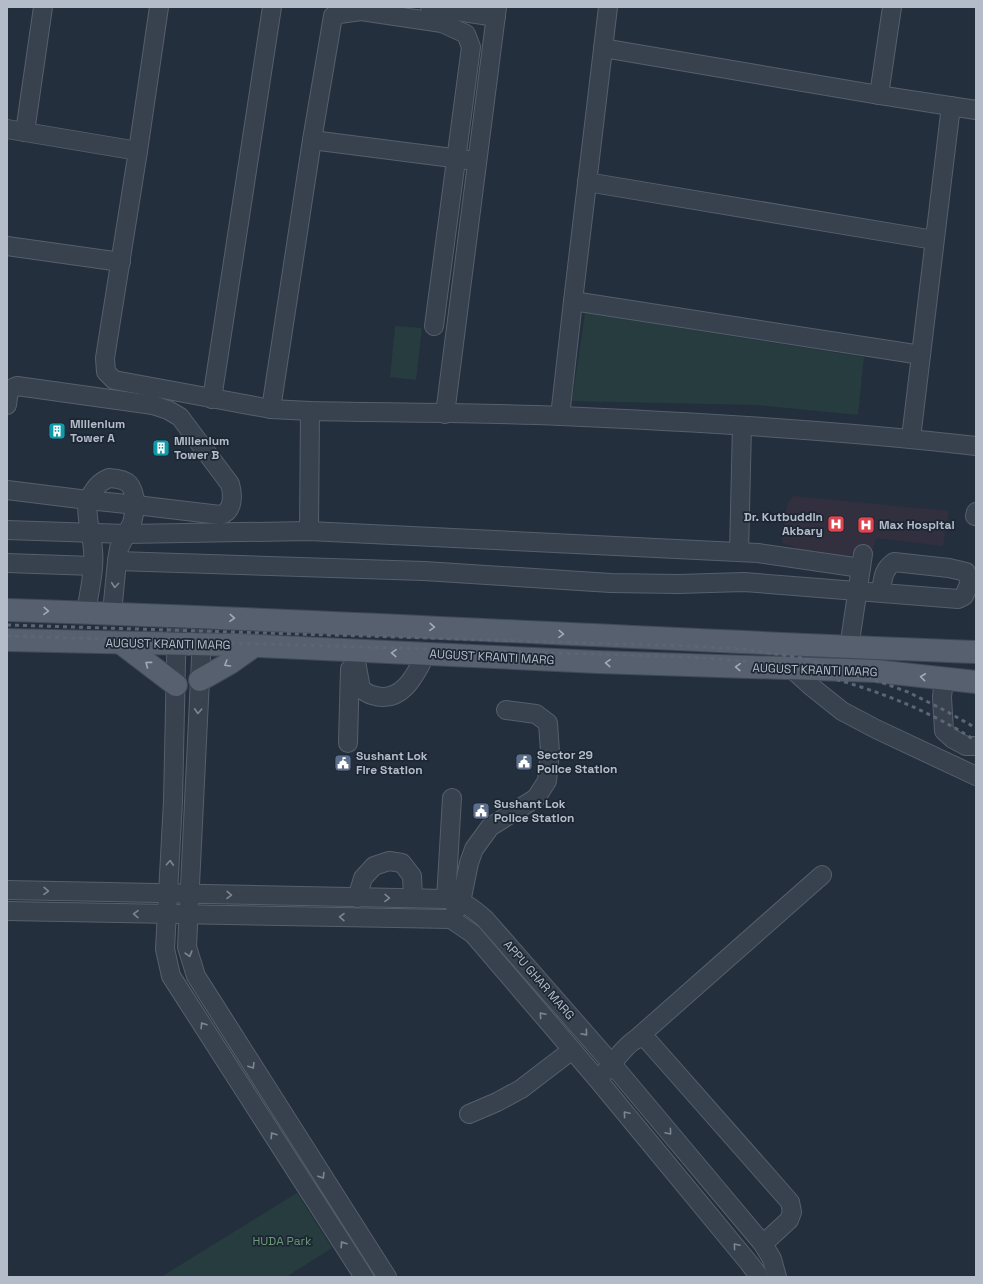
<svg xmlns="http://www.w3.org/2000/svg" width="983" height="1284" font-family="'Space Grotesk',sans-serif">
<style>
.medical{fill:#32303f}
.green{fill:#263c3f}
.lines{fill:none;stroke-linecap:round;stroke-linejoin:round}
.minor-casing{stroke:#565f6c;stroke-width:20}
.major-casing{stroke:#414a57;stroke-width:24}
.minor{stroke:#38414e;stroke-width:18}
.major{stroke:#56606e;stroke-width:22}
.rail{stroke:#5a6575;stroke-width:3;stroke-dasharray:4 4;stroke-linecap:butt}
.oneway{stroke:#7c8592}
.oneway2{stroke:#a1aab7}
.labels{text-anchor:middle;stroke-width:3.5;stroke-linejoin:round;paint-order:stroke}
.poi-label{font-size:12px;font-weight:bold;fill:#b4bcc9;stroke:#1d2633;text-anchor:start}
.street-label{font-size:12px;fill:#b4bcc9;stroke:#1d2633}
.park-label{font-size:12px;fill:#6b9a76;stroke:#1d2633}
</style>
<rect width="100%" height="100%" fill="#242f3e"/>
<polygon class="medical" points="793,496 949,511 943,546 876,538 872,553 854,551 848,559 794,553 795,547 782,543 787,505"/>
<g class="green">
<polygon points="585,313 864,357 858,415 756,405 572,401"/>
<polygon points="395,326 422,328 416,380 390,377"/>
<polygon points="297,1193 332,1248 286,1277 161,1277"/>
</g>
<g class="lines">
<g class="minor-casing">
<g id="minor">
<path d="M 159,7 L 138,151 L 105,358 L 106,372 L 114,380 L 271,409 L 310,411 C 394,413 478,412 561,416 C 700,422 839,430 976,446"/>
<polyline points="430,7 496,17"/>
<polyline points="603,48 879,95 976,110"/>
<polyline points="879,95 892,7"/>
<polyline points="7,129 138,151"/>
<polyline points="25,132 43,7"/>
<polyline points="312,140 468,160"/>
<polyline points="587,182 934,240"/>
<polyline points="7,246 121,262"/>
<polyline points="573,301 921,355"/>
<polyline points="212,399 272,7"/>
<path d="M 7,405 C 8,397 8,389 17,386 L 153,405 L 168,410 L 180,417 L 230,484 C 233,494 234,512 220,515 L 136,505 L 132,523 L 119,548 L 117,561 L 112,613"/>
<polyline points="271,409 312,140 333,16 339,14 361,11 442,23 466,34 471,47 434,326"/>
<polyline points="445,414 497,7"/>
<polyline points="560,416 573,301 608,7"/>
<polyline points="911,438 951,106"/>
<path d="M 109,478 C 130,479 133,485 136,505 L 88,500 C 94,490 97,483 109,478 Z"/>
<path d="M 7,490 L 88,500 C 85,517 92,533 93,550 C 95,570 89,592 86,612"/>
<polyline points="975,516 976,512"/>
<polyline points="7,530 126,534 309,531 758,553 861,568"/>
<polyline points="309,531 310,411"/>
<polyline points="739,552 742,426"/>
<path d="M 117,561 L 424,571 L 611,583 L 678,584 L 744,582 L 958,599 L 964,596 L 970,582 L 966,572 L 949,568 L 894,562 C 882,570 883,580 881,593"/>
<polyline points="7,563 93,566"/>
<polyline points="177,615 173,801 165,949 171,976 364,1277"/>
<polyline points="203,617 187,947 196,976 387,1277"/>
<polyline points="849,648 863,554"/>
<path d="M 356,651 L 356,661 L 361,689 C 364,691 368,694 372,695 C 401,705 415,676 426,654"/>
<polyline points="792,669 812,687 842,711 876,729 976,776"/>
<polyline points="944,679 942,697 944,731 953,739 966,746 976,746"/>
<polyline points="348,743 350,669"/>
<path d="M 7,890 L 446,899 C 465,902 470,906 485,919 L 612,1064 L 763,1244 L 772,1259 L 777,1277"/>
<polyline points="357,898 363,878 374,866 389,861 402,863 412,876 413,898"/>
<polyline points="446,899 452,798"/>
<polyline points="7,911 451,919 473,934 598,1080 749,1263 758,1275 756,1277"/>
<polyline points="455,912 461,902 469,863 474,849 490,827 536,798 547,781 550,752 548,723 536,714 506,710"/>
<polyline points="635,1040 822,875"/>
<path d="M 605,1072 C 612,1064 630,1039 640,1038 C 644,1038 647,1040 649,1042 L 790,1202 L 792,1212 L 789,1220 L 763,1244"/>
<polyline points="469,1114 497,1102 521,1089 572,1050"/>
</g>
</g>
<g class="major-casing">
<g id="major">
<path d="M 7,610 C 330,620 653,640 976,652"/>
<polyline points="7,640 238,645 598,662 875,671 976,682"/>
<polyline points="121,643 176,685"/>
<polyline points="200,680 230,663 254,646"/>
</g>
</g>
<use href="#minor" class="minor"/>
<use href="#major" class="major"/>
<g class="rail">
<polyline points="7,625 687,646 743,649 802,658 858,674 908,692 944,710 976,728"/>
<path d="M 7,636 L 686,657 C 724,659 762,662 799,669 C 810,671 820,675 831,678 C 882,692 932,712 976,741"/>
</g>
</g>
<defs><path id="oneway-chevron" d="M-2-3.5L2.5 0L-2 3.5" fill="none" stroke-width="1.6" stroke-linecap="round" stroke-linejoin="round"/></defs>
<g class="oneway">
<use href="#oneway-chevron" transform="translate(115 585) rotate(95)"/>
<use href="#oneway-chevron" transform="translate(198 711) rotate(93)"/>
<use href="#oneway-chevron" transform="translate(170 863) rotate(-87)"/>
<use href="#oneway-chevron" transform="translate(46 891) rotate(1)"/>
<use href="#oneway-chevron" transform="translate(229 895) rotate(1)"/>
<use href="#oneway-chevron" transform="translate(387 898) rotate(1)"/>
<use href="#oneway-chevron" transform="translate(136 914) rotate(-179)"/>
<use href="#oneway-chevron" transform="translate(342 917) rotate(-179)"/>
<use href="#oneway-chevron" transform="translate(189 954) rotate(74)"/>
<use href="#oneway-chevron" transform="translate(542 1015) rotate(-131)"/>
<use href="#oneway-chevron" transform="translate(203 1025) rotate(-123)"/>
<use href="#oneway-chevron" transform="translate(585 1033) rotate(49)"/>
<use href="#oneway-chevron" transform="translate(252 1066) rotate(58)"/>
<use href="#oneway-chevron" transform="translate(626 1114) rotate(-130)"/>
<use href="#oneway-chevron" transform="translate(669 1132) rotate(50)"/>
<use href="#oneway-chevron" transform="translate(273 1135) rotate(-123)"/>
<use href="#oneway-chevron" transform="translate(322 1176) rotate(58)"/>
<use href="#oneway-chevron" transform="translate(343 1244) rotate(-123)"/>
<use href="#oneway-chevron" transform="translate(736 1246) rotate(-130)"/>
</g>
<g class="oneway2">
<use href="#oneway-chevron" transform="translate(46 611) rotate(2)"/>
<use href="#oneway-chevron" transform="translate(232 618) rotate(3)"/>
<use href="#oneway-chevron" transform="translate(432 627) rotate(3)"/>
<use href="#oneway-chevron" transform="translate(561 634) rotate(3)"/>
<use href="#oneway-chevron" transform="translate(394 653) rotate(-177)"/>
<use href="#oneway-chevron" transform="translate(608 663) rotate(-178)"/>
<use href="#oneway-chevron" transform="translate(148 664) rotate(-143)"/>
<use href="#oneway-chevron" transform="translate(227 664) rotate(149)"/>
<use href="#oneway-chevron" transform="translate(738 667) rotate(-178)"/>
<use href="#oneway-chevron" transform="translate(923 677) rotate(-174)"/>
</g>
<defs>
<g id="building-square" transform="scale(0.9)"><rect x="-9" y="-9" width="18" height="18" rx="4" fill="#0f9aa8" stroke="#1d2633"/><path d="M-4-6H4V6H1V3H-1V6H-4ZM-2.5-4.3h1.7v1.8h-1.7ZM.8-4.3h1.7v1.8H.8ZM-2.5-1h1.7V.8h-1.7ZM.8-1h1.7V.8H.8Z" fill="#fff"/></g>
<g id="hospital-square" transform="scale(0.9)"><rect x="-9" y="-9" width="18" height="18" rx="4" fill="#e0444e" stroke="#1d2633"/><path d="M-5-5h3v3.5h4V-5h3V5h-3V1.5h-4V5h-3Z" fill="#fff"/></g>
<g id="civic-square" transform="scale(0.9)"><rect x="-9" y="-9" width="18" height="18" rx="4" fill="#5c6f8a" stroke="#1d2633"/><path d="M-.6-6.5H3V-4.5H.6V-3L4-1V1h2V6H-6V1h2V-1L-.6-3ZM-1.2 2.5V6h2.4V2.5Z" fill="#fff"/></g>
</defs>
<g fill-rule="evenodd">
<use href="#building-square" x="57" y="431"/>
<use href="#building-square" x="161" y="448"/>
<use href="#hospital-square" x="836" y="524"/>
<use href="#hospital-square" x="866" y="525"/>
<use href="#civic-square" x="524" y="762"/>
<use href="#civic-square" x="343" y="763"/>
<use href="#civic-square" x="481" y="811"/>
</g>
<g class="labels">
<g class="poi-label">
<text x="70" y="428">Millenium<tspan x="70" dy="14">Tower A</tspan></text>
<text x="174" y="445">Millenium<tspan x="174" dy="14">Tower B</tspan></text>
<text x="823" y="521" text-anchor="end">Dr. Kutbuddin<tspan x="823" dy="14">Akbary</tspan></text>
<text x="879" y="529">Max Hospital</text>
<text x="537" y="759">Sector 29<tspan x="537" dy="14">Police Station</tspan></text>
<text x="356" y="760">Sushant Lok<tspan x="356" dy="14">Fire Station</tspan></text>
<text x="494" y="808">Sushant Lok<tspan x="494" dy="14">Police Station</tspan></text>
</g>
<g class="street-label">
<text transform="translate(168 644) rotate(1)" y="4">AUGUST KRANTI MARG</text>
<text transform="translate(492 657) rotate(3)" y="4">AUGUST KRANTI MARG</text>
<text transform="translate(815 670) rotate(2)" y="4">AUGUST KRANTI MARG</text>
<text transform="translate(539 980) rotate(49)" y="4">APPU GHAR MARG</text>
</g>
<g class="park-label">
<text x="282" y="1245">HUDA Park</text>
</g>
</g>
<rect width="983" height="1284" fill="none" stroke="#b4bcc9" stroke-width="16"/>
</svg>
